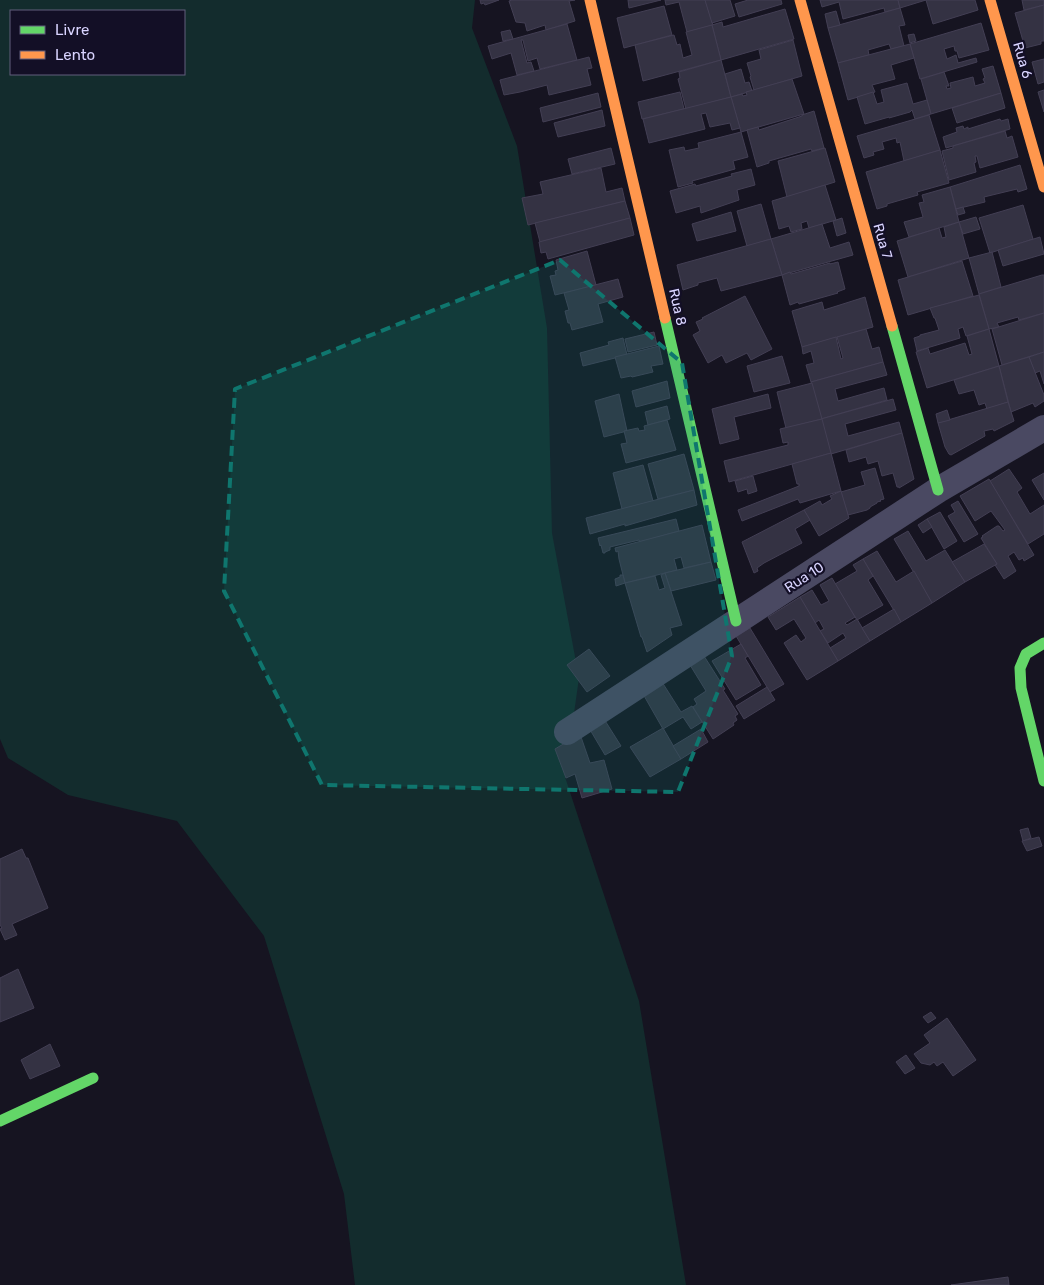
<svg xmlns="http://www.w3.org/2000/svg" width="1044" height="1285" font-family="Rubik,sans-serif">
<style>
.green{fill:#132c2d;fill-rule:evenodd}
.building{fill:#343243;stroke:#433f54}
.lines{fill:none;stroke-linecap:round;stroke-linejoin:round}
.street{stroke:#4a4962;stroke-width:26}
.fast{stroke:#63d668;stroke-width:11}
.slow{stroke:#ff974d;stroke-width:11}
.marked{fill:#0f766e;fill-opacity:0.2;stroke:#0f766e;stroke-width:4;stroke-dasharray:10 6;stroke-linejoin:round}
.labels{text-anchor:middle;stroke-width:4.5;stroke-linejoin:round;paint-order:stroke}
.street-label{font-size:14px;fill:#d9d4ff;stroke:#130f26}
</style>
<rect width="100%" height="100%" fill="#161421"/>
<path class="green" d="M 0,0 L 475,0 L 472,28 L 517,146 L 547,328 L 552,533 L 579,678 L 565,777 L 639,1001 L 686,1285 L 355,1285 L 344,1194 L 264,936 L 177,821 L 68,795 L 8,758 L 0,739 ZM 11,11 L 184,11 L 184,74 L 11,74 Z"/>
<g class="building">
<polygon points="480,0 499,0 485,5 484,3 481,4"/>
<polygon points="512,0 575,0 569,1 575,21 546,30 545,25 527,31 525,23 516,22 509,1"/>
<polygon points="628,0 661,0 629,8"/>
<polygon points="665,0 705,0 713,25 687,32 679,2 666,5"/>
<polygon points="705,0 730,0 735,16 712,23"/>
<polygon points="748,0 781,0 782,4 739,17 735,4"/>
<polygon points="820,0 898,0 900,8 885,12 884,8 843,19 839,2 822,7"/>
<polygon points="898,0 926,0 900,8"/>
<polygon points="926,0 975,0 978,10 933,24"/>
<polygon points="1022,0 1044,0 1044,5 1024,10"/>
<polygon points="1044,5 1044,41 1041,41 1041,44 1025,48 1015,13"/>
<polygon points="664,6 672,35 624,48 617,18"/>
<polygon points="900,8 905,25 899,26 904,46 891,49 889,44 868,50 869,55 838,63 828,28"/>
<polygon points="785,9 794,39 721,60 712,25 722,22 723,27"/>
<polygon points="836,11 840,25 828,28 825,14"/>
<polygon points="981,23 989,50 959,58 957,51 955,51 954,46 944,49 947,59 956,55 958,63 976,58 977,62 920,79 910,44"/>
<polygon points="567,24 577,60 540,69 537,58 528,61 523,40 521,40 527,63 531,62 534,71 517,75 511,53 492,59 488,46"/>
<polygon points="712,25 721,60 643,81 635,45 674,35 677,45 680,44 683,58 692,55 686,32"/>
<polygon points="510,30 513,39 503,41 501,32"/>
<polygon points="914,34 916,41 910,43 908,35"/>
<polygon points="793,40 802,76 754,90 750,77 751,76 747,63 761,59 759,50"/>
<polygon points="910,44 914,58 891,65 895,79 872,85 875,92 848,100 838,63"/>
<polygon points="589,57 592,68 587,69 591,85 549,95 547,85 520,92 504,95 500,80"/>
<polygon points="1044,59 1044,82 1038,84 1032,62"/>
<polygon points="721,60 731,97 686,109 678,79 680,78 679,72"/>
<polygon points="993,66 1001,93 931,114 921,79 944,72 949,86 946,86 947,89 951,88 950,83 973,77 975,86 985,83 983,79 985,78 982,69"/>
<polygon points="741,69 745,83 749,82 752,91 731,97 725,74"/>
<polygon points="792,79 804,114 741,132 731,97 742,94 743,96 747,95 746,92"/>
<polygon points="907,83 913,104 927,100 931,114 915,119 912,110 910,112 889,118 889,117 865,124 857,97 873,92 877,104 884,102 881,90"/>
<polygon points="1044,90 1044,112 1038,92"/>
<polygon points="680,92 684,109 642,119 638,102"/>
<polygon points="598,93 601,107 543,122 540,108"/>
<polygon points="1001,93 1005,108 957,123 952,108"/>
<polygon points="731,97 740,128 732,130 730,123 710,127 706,113 701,114 705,129 649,143 643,119"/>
<polygon points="602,110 605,126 558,137 554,123"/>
<polygon points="814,111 824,148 812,151 811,149 769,161 769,163 757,167 747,130 758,127 759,130 802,116 802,115"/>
<polygon points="929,115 940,150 904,161 900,142 897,143 896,138 882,142 884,149 873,152 874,155 864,158 857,136"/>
<polygon points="1000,119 1001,121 1008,119 1010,129 946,148 943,137 957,132 956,128 963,126 964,129 968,127 968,129"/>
<polygon points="1005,131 1007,138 1012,136 1018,157 980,168 977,156 975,156 976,162 974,163 976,172 949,180 942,151 953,148 953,146"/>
<polygon points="741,132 748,157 733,161 735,169 692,181 693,183 678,187 669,150 684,147 685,151 699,148 698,143"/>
<polygon points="611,148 615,164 572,174 568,159"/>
<polygon points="825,148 835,182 787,197 778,161"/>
<polygon points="940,150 949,183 917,192 918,195 887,204 887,206 877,209 866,172"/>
<polygon points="1020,165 1027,189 1018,192 1017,189 984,197 985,202 956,209 950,187"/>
<polygon points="601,168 606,192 622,188 625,201 528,225 522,198 543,194 540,182"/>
<polygon points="751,169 755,185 737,190 739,200 701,213 700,206 676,213 670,191 695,184 696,186 732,176 731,174"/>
<polygon points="825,185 836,220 809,228 807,221 801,223 802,229 791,232 789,226 779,229 772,201"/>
<polygon points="950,187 959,222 909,237 904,222 923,217 919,203 924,202 922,195"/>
<polygon points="625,201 630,218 540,242 535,223"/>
<polygon points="761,204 771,239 747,246 737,211"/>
<polygon points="1023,205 1033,239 990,253 979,218"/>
<polygon points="963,207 965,213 958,215 956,209"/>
<polygon points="731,212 736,231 697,241 692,224"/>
<polygon points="976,217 980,229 963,234 959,222"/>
<polygon points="630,218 634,235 548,259 546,252 541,253 539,242"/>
<polygon points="842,218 846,233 837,236 833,221"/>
<polygon points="959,222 969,258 908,277 897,241 939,228 942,238 946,237 944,227"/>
<polygon points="822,224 830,248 849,242 853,255 782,275 771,239"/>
<polygon points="1040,237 1044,254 1003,266 998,250"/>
<polygon points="771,239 782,275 721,291 717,278 698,283 698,285 683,290 677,265"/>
<polygon points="587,251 596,285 555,295 550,276 556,275 555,271 558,270 556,260"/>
<polygon points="992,252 1001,287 979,294 969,258"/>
<polygon points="962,261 973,296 908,315 898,280"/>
<polygon points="838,262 845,289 837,292 838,293 799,304 798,302 790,305 782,275 790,272 791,274 830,263 830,264"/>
<polygon points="1042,275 1044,275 1044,313 1019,320 1018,317 997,323 999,327 989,329 979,294"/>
<polygon points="618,279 623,297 598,304 603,322 572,330 570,323 568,323 565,311 569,310 564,293"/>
<polygon points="979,295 989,329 966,336 963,327 958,329 960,338 917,351 914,338 920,336 920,335 939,330 935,318 934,318 930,308"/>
<polygon points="745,296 772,349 751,360 747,353 726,363 722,355 708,363 693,335 700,331 696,322 703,319 702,318"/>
<polygon points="865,297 873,327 802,347 792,311 822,302 824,310"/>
<polygon points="1044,313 1044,352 1002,365 992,329"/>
<polygon points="866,329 872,349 879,347 883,362 811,382 806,365 814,363 811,351 803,354 802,347 836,337 841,359 843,358 837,337"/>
<polygon points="989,329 999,366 927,388 916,352 928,348 930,354 965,343 969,355 972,354 967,336"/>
<polygon points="654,332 657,345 628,352 625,339"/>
<polygon points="623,338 627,355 583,366 580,353 609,345 608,342"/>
<polygon points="659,346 663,364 651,366 653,372 632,377 631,376 621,378 615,357"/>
<polygon points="1044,352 1044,384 1040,371 1035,373 1029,357"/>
<polygon points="782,356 790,383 754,392 747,366"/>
<polygon points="1029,357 1044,395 1044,401 1035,407 1033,403 1011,412 999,366"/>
<polygon points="883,362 887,375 835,389 838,401 884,388 887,400 821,419 811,382"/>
<polygon points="999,366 1008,402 987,409 985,403 979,405 974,390 959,394 954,380"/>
<polygon points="667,381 670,398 636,407 632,391"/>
<polygon points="812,383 822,419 786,428 777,392"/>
<polygon points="619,394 627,431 604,437 595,401"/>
<polygon points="768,394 771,408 734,417 739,439 720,444 712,409"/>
<polygon points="893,399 896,410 845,424 848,436 899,422 902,433 831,454 821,419"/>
<polygon points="1008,402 1014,421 994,431 993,429 984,431 985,436 951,455 949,454 945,447 938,423"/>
<polygon points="667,406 670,419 648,425 645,412"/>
<polygon points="947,410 950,420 938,423 936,414"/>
<polygon points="822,419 831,453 729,482 724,461 788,445 788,442 783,443 780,429"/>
<polygon points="667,420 676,450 626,463 621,444 627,443 624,431 638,428 639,431 645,430 644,426"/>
<polygon points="902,433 914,479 899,488 899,487 897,487 893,473 882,476 878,461 868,464 866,457 849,462 846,450"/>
<polygon points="831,453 841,491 800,503 798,499 742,521 738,510 799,486 799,484 797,484 792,464"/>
<polygon points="684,454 694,490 658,499 648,464"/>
<polygon points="643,465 653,501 622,509 613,473"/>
<polygon points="875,468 884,499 880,500 881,501 877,502 877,503 870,507 870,508 867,510 848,515 841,492 865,485 861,472"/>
<polygon points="1009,469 1022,488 1017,492 1030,514 1044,505 1044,534 1028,544 990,481"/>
<polygon points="1044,473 1044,500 1032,480"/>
<polygon points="753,476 757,491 748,494 747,489 738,492 735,481"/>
<polygon points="989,479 1034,555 1024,561 1023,558 1019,560 1014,552 1008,556 1016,571 1004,579 995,565 997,564 981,538 983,537 982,536 997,526 999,526 1003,531 1005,530 991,511 975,521 960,496"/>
<polygon points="694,490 697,505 625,526 625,524 590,534 586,518"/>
<polygon points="841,491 849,518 819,536 804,510 820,501 822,505 832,499 830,496"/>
<polygon points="958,501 978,534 964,542 948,516 955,512 951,505"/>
<polygon points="804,510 810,520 795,529 802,543 764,563 757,568 758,571 754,573 742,542"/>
<polygon points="940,512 957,541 944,549 927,519"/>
<polygon points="676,519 679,531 640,542 639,540 610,547 610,550 605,552 605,553 603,553 601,545 600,546 598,538"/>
<polygon points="927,519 932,527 923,533 918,525"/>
<polygon points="702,525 711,562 684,568 681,557 674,559 677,570 625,583 619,559 618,551 616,552 615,548"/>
<polygon points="908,531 926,561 945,550 965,582 932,603 894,539"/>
<polygon points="984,544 997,564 965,582 952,562"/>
<polygon points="877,551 896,582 914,571 932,603 901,622 863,559"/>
<polygon points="863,559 873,576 868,580 883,605 857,620 835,584 857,571 853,565"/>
<polygon points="711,562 716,580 671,591 665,573"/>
<polygon points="665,573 682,625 670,628 672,635 647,652 642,637 641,637 625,583 655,576 659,590 665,588 661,575"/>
<polygon points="620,575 623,575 625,583 616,586 615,579 620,577"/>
<polygon points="832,578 855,617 845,623 847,625 857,619 870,641 838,661 830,648 846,638 843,633 828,643 820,631 824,629 819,620 815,623 800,597 812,590 821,605 829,601 820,585"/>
<polygon points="800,597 838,661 807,680 784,643 796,635 801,642 806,638 794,619 776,630 768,617"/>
<polygon points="894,609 901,622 870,641 862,628"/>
<polygon points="750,628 784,684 770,692 736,636"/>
<polygon points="741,644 748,656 745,658 761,685 736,700 712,661"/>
<polygon points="589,649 610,676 587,692 567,665"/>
<polygon points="704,656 725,689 723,690 738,714 735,716 737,720 733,723 734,725 713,739 693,707 697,704 694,699 706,691 690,665"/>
<polygon points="662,682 681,712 692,706 702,722 691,729 683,717 663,729 643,694"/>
<polygon points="767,687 775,700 744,719 736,706"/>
<polygon points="604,719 621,746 605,755 589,728"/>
<polygon points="663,728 681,759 650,777 630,747"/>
<polygon points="701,729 708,742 681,759 673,746"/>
<polygon points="580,734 590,763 604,760 612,789 582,798 575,774 566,778 555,749"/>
<polygon points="1028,828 1031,838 1023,841 1020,830"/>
<polygon points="1039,837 1042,846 1027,851 1022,841"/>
<polygon points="22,849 26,858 28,858 48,908 12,924 17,935 5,940 0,929 2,928 0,925 0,859"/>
<polygon points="18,969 34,1008 0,1022 0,978"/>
<polygon points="931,1012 936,1018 928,1023 923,1017"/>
<polygon points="947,1018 976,1060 953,1076 943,1062 937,1066 934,1062 930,1065 921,1063 914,1054 930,1043 924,1035"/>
<polygon points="50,1044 60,1066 30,1079 21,1060"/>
<polygon points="906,1055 915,1068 905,1074 896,1062"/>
<polygon points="1008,1277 1009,1285 951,1285 1001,1278"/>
</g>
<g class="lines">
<polyline class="street" points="567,732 938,490 1044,428"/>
<g class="fast">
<polyline points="665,318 736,621"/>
<polyline points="892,326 938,490"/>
<polyline points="1044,643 1026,654 1020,668 1021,688 1044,781"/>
<polyline points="0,1121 93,1078"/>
</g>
<g class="slow">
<polyline points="590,0 665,318"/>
<polyline points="800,0 892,326"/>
<polyline points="990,0 1044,187"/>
</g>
</g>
<path class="marked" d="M 560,260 L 682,363 L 732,656 L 678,792 L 322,785 L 224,591 L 235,389 Z"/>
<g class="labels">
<g class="street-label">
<text transform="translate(1023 60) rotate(74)" y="5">Rua 6</text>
<text transform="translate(883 241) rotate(74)" y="5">Rua 7</text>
<text transform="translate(678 307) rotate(77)" y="5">Rua 8</text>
<text transform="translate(804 577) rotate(-33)" y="5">Rua 10</text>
</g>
</g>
<rect x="10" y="10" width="175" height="65" fill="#130f26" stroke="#625e7d"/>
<rect x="20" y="26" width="25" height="8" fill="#63d668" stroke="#625e7d"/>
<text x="55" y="35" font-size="15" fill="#d9d4ff">Livre</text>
<rect x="20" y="51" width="25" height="8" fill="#ff974d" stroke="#625e7d"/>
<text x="55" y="60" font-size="15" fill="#d9d4ff">Lento</text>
</svg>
